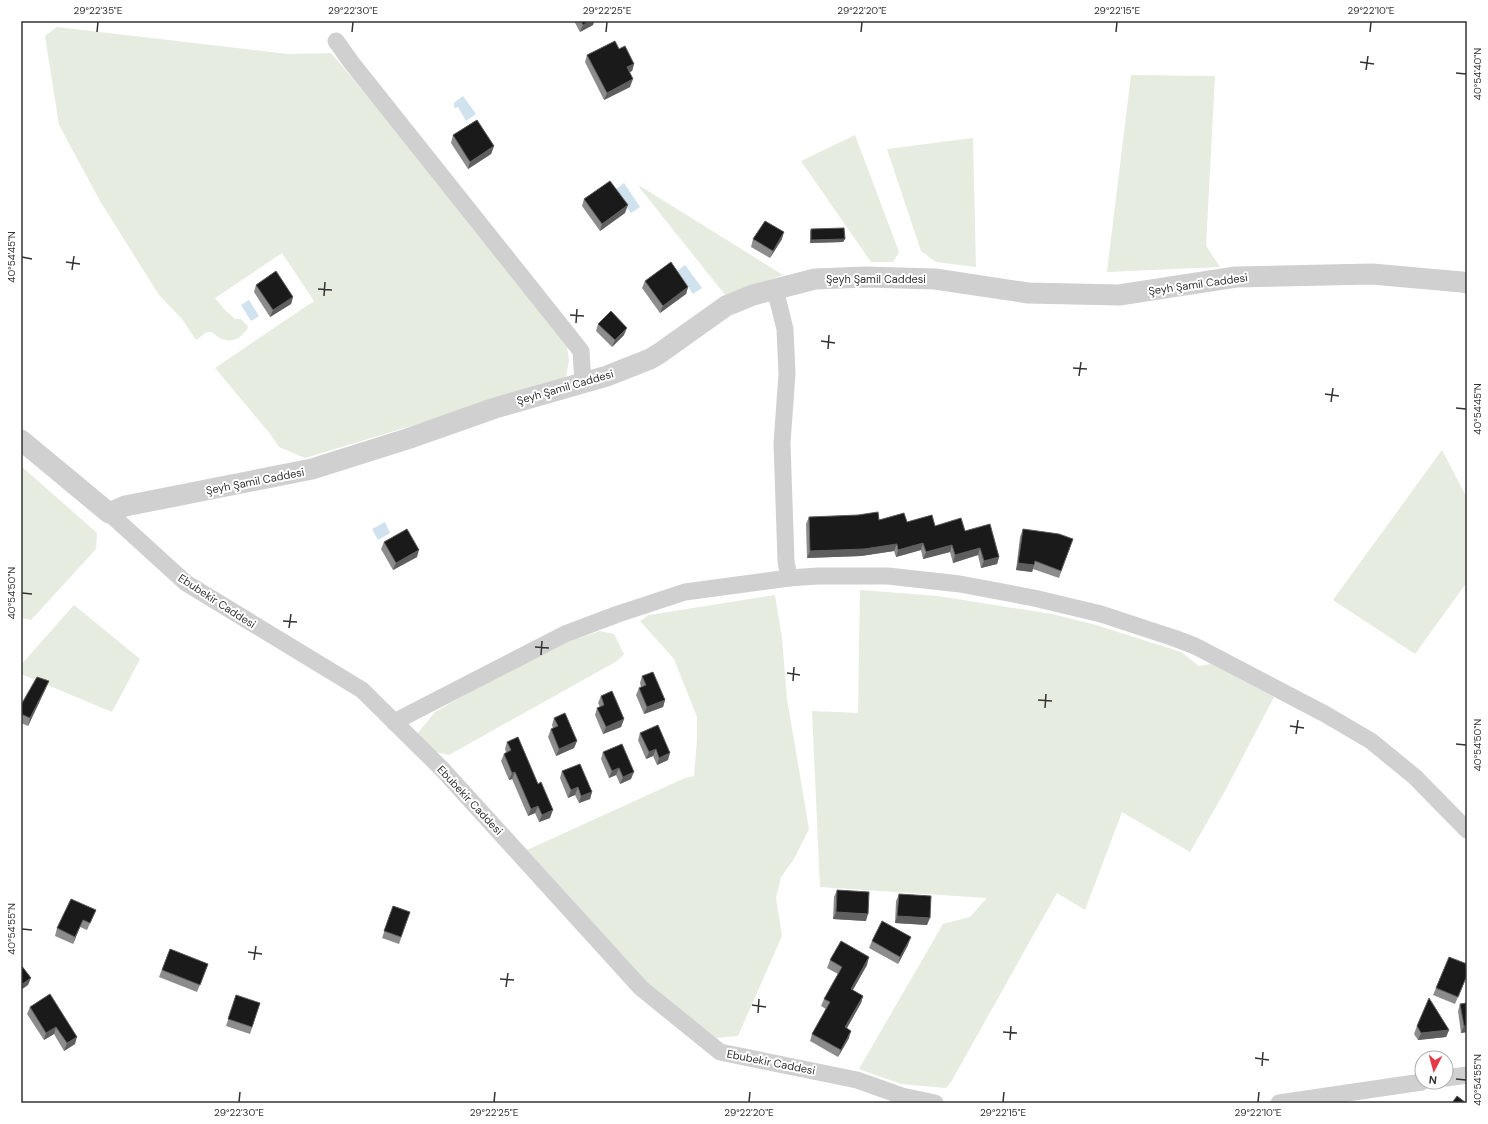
<svg xmlns="http://www.w3.org/2000/svg" width="1488" height="1124" font-family="'DM Sans',sans-serif">
<style>
.green{fill:#e6ecdf}
.water{fill:#cfe2ee}
.lines{fill:none;stroke-linecap:round;stroke-linejoin:round}
.minor{stroke:#d0d0d0;stroke-width:17}
.tertiary{stroke:#d0d0d0;stroke-width:21}
.wall{fill:#8c8c8c}
.shaded-wall{fill:#5f5f5f}
.building{fill:#1a1a1a;stroke:#5f5f5f}
.ticks{fill:none;stroke:#333;stroke-width:1.5}
.labels{text-anchor:middle;stroke-width:4;stroke-linejoin:round;paint-order:stroke}
.street-label{font-size:11px;fill:#333;stroke:#fff}
.neatline{fill:none;stroke:#333;stroke-width:1.5}
.ticks-label{font-size:10px;text-anchor:middle;fill:#333}
</style>
<rect width="100%" height="100%" fill="#fff"/>
<g class="green">
<path d="M 57,27 L 288,54 L 331,53 L 404,139 L 567,347 L 569,360 L 566,377 L 556,382 L 305,458 L 279,447 L 271,435 L 215,368 L 314,301 L 282,253 L 215,298 L 224,309 L 235,319 L 241,319 L 247,325 L 248,328 C 238,343 225,345 212,332 L 207,332 L 196,340 L 182,319 L 159,295 L 100,201 L 59,125 L 45,36 Z"/>
<polygon points="1131,75 1215,76 1206,246 1220,267 1107,272"/>
<polygon points="855,135 899,252 893,262 871,262 801,161"/>
<polygon points="973,138 976,267 936,262 921,251 887,149"/>
<polygon points="640,186 783,275 726,296 639,187"/>
<polygon points="1442,450 1467,498 1467,582 1415,654 1333,600"/>
<polygon points="21,466 97,533 96,549 31,620 21,618"/>
<polygon points="860,590 938,596 1052,614 1096,625 1181,652 1199,666 1211,664 1274,697 1225,791 1190,852 1122,812 1085,910 1057,893 951,1082 946,1088 901,1084 859,1069 943,924 970,917 987,898 820,887 812,711 858,713"/>
<polygon points="775,595 782,638 787,699 809,829 794,859 781,877 776,898 782,936 738,1036 716,1038 649,985 527,850 685,778 694,776 697,740 697,717 674,659 640,621 649,615"/>
<polygon points="74,605 140,659 112,712 21,674 21,665"/>
<polygon points="600,631 614,634 624,654 617,661 449,755 431,751 417,734 435,712 509,670 570,641"/>
</g>
<g class="water">
<polygon points="463,96 476,114 466,121 458,107 454,108 454,103"/>
<polygon points="624,183 640,207 631,213 615,190"/>
<polygon points="685,265 702,288 693,294 677,271"/>
<polygon points="249,300 259,316 251,321 241,305"/>
<polygon points="385,522 390,533 378,540 372,529"/>
</g>
<g class="lines">
<g class="minor">
<polyline points="336,41 351,62 581,351 583,383"/>
<polyline points="775,289 785,329 787,374 782,443 786,561 789,578"/>
<polyline points="109,513 186,583 362,690 442,769 641,988 720,1052 857,1080 902,1096 935,1103"/>
<polyline points="394,722 565,634 618,614 685,592 789,578 818,576 888,576 960,584 1034,598 1101,614 1174,638 1195,646 1325,714 1371,741 1415,777 1467,830"/>
<polyline points="1446,1078 1467,1075"/>
<polyline points="1279,1103 1422,1082"/>
</g>
<polyline class="tertiary" points="21,440 109,513 125,506 312,469 407,439 495,408 607,376 650,359 660,353 726,306 753,295 815,279 866,277 935,279 1028,293 1119,295 1236,277 1372,274 1462,282 1467,283"/>
</g>
<g class="wall">
<polygon points="574,21 594,21 593,25 580,32"/>
<polygon points="619,49 634,64 632,71 629,72 630,87 604,100 585,62 587,55"/>
<polygon points="453,135 494,146 491,154 468,169 451,143"/>
<polygon points="584,199 625,213 600,231 582,206"/>
<polygon points="811,229 845,239 843,242 810,243 810,232"/>
<polygon points="753,239 782,239 770,258 751,247"/>
<polygon points="645,281 688,287 686,294 660,313 642,288"/>
<polygon points="256,285 293,297 291,304 270,317 254,292"/>
<polygon points="598,324 624,335 612,347 596,331"/>
<polygon points="809,517 907,522 935,526 965,531 999,557 997,564 981,568 978,555 953,563 950,552 923,559 921,550 896,557 894,551 861,556 807,558 806,524"/>
<polygon points="1023,529 1073,539 1059,578 1033,569 1032,572 1016,570 1020,537"/>
<polygon points="384,542 417,557 393,570 381,549"/>
<polygon points="642,676 665,700 663,707 644,714 636,695 639,688 641,687 640,683"/>
<polygon points="46,688 28,726 21,723 21,705"/>
<polygon points="601,696 624,719 621,727 603,734 595,715 597,708 600,707 598,703"/>
<polygon points="554,718 577,741 574,748 556,756 548,737 551,729 553,728 552,725"/>
<polygon points="640,733 668,760 657,765 653,756 646,759 638,740"/>
<polygon points="507,742 550,818 539,822 535,813 528,816 512,779 509,780 501,761 504,754 506,752 505,749"/>
<polygon points="603,752 631,779 620,784 616,775 609,778 601,759"/>
<polygon points="562,771 592,792 590,799 579,803 575,795 568,798 560,778"/>
<polygon points="837,890 866,921 833,919 834,897"/>
<polygon points="899,894 927,925 895,923 896,901"/>
<polygon points="393,906 410,912 399,944 382,938"/>
<polygon points="96,910 87,930 80,927 73,944 55,936 57,928"/>
<polygon points="872,941 908,945 898,964 869,948"/>
<polygon points="170,949 208,964 197,992 159,977"/>
<polygon points="830,960 867,965 852,990 863,996 861,1003 847,1028 849,1038 838,1057 810,1041 812,1034 826,1009 821,1006 824,999 838,974 827,968"/>
<polygon points="1467,976 1455,1004 1433,995 1436,988"/>
<polygon points="50,994 75,1044 64,1051 54,1034 44,1040 27,1014 30,1007"/>
<polygon points="236,995 260,1003 250,1034 226,1026"/>
<polygon points="1467,1003 1467,1032 1461,1033 1458,1011 1460,1004"/>
<polygon points="1417,1026 1449,1030 1446,1037 1418,1040 1414,1034"/>
</g>
<g class="shaded-wall">
<polygon points="590,21 594,21 593,25 580,32 583,25"/>
<polygon points="634,64 632,71 624,75 627,67"/>
<polygon points="633,79 630,87 604,100 607,93"/>
<polygon points="494,146 491,154 468,169 470,162"/>
<polygon points="628,205 625,213 600,231 602,224"/>
<polygon points="784,232 782,239 770,258 773,251"/>
<polygon points="845,239 843,242 810,243 811,240"/>
<polygon points="688,287 686,294 660,313 663,306"/>
<polygon points="293,297 291,304 270,317 273,310"/>
<polygon points="627,328 624,335 612,347 615,340"/>
<polygon points="923,543 921,550 896,557 898,550"/>
<polygon points="897,544 894,551 861,556 807,558 810,551"/>
<polygon points="952,545 950,552 923,559 926,552"/>
<polygon points="980,548 978,555 953,563 955,555"/>
<polygon points="419,550 417,557 393,570 396,563"/>
<polygon points="999,557 997,564 981,568 984,561"/>
<polygon points="1018,563 1034,565 1032,572 1016,570"/>
<polygon points="49,681 46,688 28,726 30,718"/>
<polygon points="665,700 663,707 644,714 647,707"/>
<polygon points="624,719 621,727 603,734 606,727"/>
<polygon points="577,741 574,748 556,756 559,749"/>
<polygon points="656,749 653,756 646,759 649,752"/>
<polygon points="670,753 668,760 657,765 659,758"/>
<polygon points="619,768 616,775 609,778 612,771"/>
<polygon points="515,772 512,779 509,780 512,773"/>
<polygon points="634,772 631,779 620,784 623,777"/>
<polygon points="578,787 575,795 568,798 571,790"/>
<polygon points="592,792 590,799 579,803 581,796"/>
<polygon points="538,806 535,813 528,816 531,809"/>
<polygon points="553,810 550,818 539,822 542,815"/>
<polygon points="836,912 868,914 866,921 833,919"/>
<polygon points="897,916 930,918 927,925 895,923"/>
<polygon points="83,920 80,927 73,944 75,937"/>
<polygon points="911,937 908,945 898,964 900,957"/>
<polygon points="869,957 867,965 849,997 851,989"/>
<polygon points="31,978 28,985 21,990 21,985"/>
<polygon points="863,996 861,1003 843,1035 845,1027"/>
<polygon points="1464,1026 1467,1026 1467,1032 1461,1033"/>
<polygon points="56,1027 54,1034 44,1040 46,1033"/>
<polygon points="1449,1030 1446,1037 1418,1040 1421,1033"/>
<polygon points="851,1031 849,1038 838,1057 841,1050"/>
<polygon points="77,1037 75,1044 64,1051 67,1043"/>
</g>
<g class="building">
<polygon points="581,21 590,21 583,25"/>
<polygon points="615,41 619,49 625,46 634,64 627,67 633,79 607,93 587,55"/>
<polygon points="477,120 494,146 470,162 453,135"/>
<polygon points="610,181 628,205 602,224 584,199"/>
<polygon points="765,221 784,232 773,251 753,239"/>
<polygon points="844,228 845,239 811,240 811,229"/>
<polygon points="671,262 688,287 663,306 645,281"/>
<polygon points="276,271 293,297 273,310 256,285"/>
<polygon points="611,311 627,328 615,340 598,324"/>
<polygon points="878,512 879,520 904,513 907,522 932,515 935,526 961,518 965,531 990,524 999,557 984,561 980,548 955,555 952,545 926,552 923,543 898,550 897,544 864,549 810,551 809,517 858,515"/>
<polygon points="407,529 419,550 396,563 384,542"/>
<polygon points="1023,529 1059,534 1073,539 1061,571 1035,561 1034,565 1018,563"/>
<polygon points="653,672 665,700 647,707 639,688 646,685 642,676"/>
<polygon points="37,677 49,681 30,718 21,714 21,705"/>
<polygon points="612,691 624,719 606,727 597,708 604,705 601,696"/>
<polygon points="565,713 577,741 559,749 551,729 558,726 554,718"/>
<polygon points="658,725 670,753 659,758 656,749 649,752 640,733"/>
<polygon points="518,737 538,784 541,782 553,810 542,815 538,806 531,809 515,772 512,773 504,754 511,750 507,742"/>
<polygon points="622,744 634,772 623,777 619,768 612,771 603,752"/>
<polygon points="580,764 592,792 581,796 578,787 571,790 562,771"/>
<polygon points="837,890 869,892 868,914 836,912"/>
<polygon points="899,894 931,896 930,918 897,916"/>
<polygon points="71,899 96,910 90,923 83,920 75,937 57,928"/>
<polygon points="393,906 410,912 401,937 384,931"/>
<polygon points="882,921 911,937 900,957 872,941"/>
<polygon points="841,941 869,957 851,989 863,996 845,1027 851,1031 841,1050 812,1034 830,1002 824,999 842,967 830,960"/>
<polygon points="170,949 208,964 200,985 162,970"/>
<polygon points="1449,957 1467,964 1467,975 1458,997 1436,988"/>
<polygon points="21,965 31,978 21,985"/>
<polygon points="50,994 77,1037 67,1043 56,1027 46,1033 30,1007"/>
<polygon points="236,995 260,1003 252,1027 228,1019"/>
<polygon points="1429,998 1449,1030 1421,1033 1417,1026"/>
<polygon points="1467,1003 1467,1026 1464,1026 1460,1004"/>
<polygon points="1457,1096 1466,1103 1452,1103"/>
</g>
<path class="ticks" d="M 97,32 L 98,22M 352,32 L 353,22M 606,32 L 607,22M 861,32 L 862,22M 1116,32 L 1117,22M 1370,32 L 1371,22M 1360,62 L 1374,64M 1366,70 L 1368,56M 1456,73 L 1466,74M 22,257 L 32,259M 66,262 L 80,264M 72,270 L 74,256M 318,289 L 332,290M 324,296 L 325,282M 570,315 L 584,316M 576,323 L 577,309M 821,341 L 835,343M 828,349 L 829,335M 1073,368 L 1087,369M 1079,376 L 1081,362M 1325,394 L 1339,396M 1331,402 L 1333,388M 1456,408 L 1466,409M 22,593 L 32,594M 283,621 L 297,622M 289,628 L 291,614M 535,647 L 549,648M 541,655 L 542,641M 787,673 L 800,675M 793,681 L 794,667M 1038,700 L 1052,701M 1045,708 L 1046,694M 1290,726 L 1304,728M 1296,734 L 1298,720M 1456,744 L 1466,745M 22,929 L 32,930M 248,952 L 262,954M 254,960 L 256,946M 500,979 L 514,980M 506,987 L 508,973M 752,1005 L 766,1007M 758,1013 L 759,999M 1003,1032 L 1017,1033M 1010,1040 L 1011,1026M 1255,1058 L 1269,1060M 1262,1066 L 1263,1052M 1456,1079 L 1466,1080M 239,1102 L 240,1092M 494,1102 L 495,1092M 749,1102 L 750,1092M 1003,1102 L 1004,1092M 1258,1102 L 1259,1092"/>
<g class="labels">
<g class="street-label">
<text x="876" y="283">Şeyh Şamil Caddesi</text>
<text transform="translate(1198 284) rotate(-8)" y="4">Şeyh Şamil Caddesi</text>
<text transform="translate(565 387) rotate(-16)" y="4">Şeyh Şamil Caddesi</text>
<text transform="translate(255 481) rotate(-11)" y="4">Şeyh Şamil Caddesi</text>
<text transform="translate(217 601) rotate(33)" y="4">Ebubekir Caddesi</text>
<text transform="translate(470 800) rotate(47)" y="4">Ebubekir Caddesi</text>
<text transform="translate(771 1062) rotate(11)" y="4">Ebubekir Caddesi</text>
</g>
</g>
<rect width="1488" height="1124" fill="none" stroke="#ffffff" stroke-width="44"/>
<g transform="translate(1434 1070) rotate(186)"><circle r="19" fill="#ffffff" stroke="#adadad"/>
<path d="M0-3L7 15L0 10L-7 15Z" fill="#e63946"/>
<text y="-6" font-size="11" font-weight="bold" text-anchor="middle" fill="#333333">N</text>
</g>
<rect x="22" y="22" width="1444" height="1080" class="neatline"/>
<g class="ticks-label">
<text x="98" y="14">29°22'35"E</text>
<text x="353" y="14">29°22'30"E</text>
<text x="607" y="14">29°22'25"E</text>
<text x="862" y="14">29°22'20"E</text>
<text x="1117" y="14">29°22'15"E</text>
<text x="1371" y="14">29°22'10"E</text>
<text transform="translate(1477 74) rotate(-90)" y="4">40°54'40"N</text>
<text transform="translate(11 257) rotate(-90)" y="4">40°54'45"N</text>
<text transform="translate(1477 409) rotate(-90)" y="4">40°54'45"N</text>
<text transform="translate(11 593) rotate(-90)" y="4">40°54'50"N</text>
<text transform="translate(1477 745) rotate(-90)" y="4">40°54'50"N</text>
<text transform="translate(11 929) rotate(-90)" y="4">40°54'55"N</text>
<text transform="translate(1477 1080) rotate(-90)" y="4">40°54'55"N</text>
<text x="239" y="1116">29°22'30"E</text>
<text x="494" y="1116">29°22'25"E</text>
<text x="749" y="1116">29°22'20"E</text>
<text x="1003" y="1116">29°22'15"E</text>
<text x="1258" y="1116">29°22'10"E</text>
</g>
</svg>
